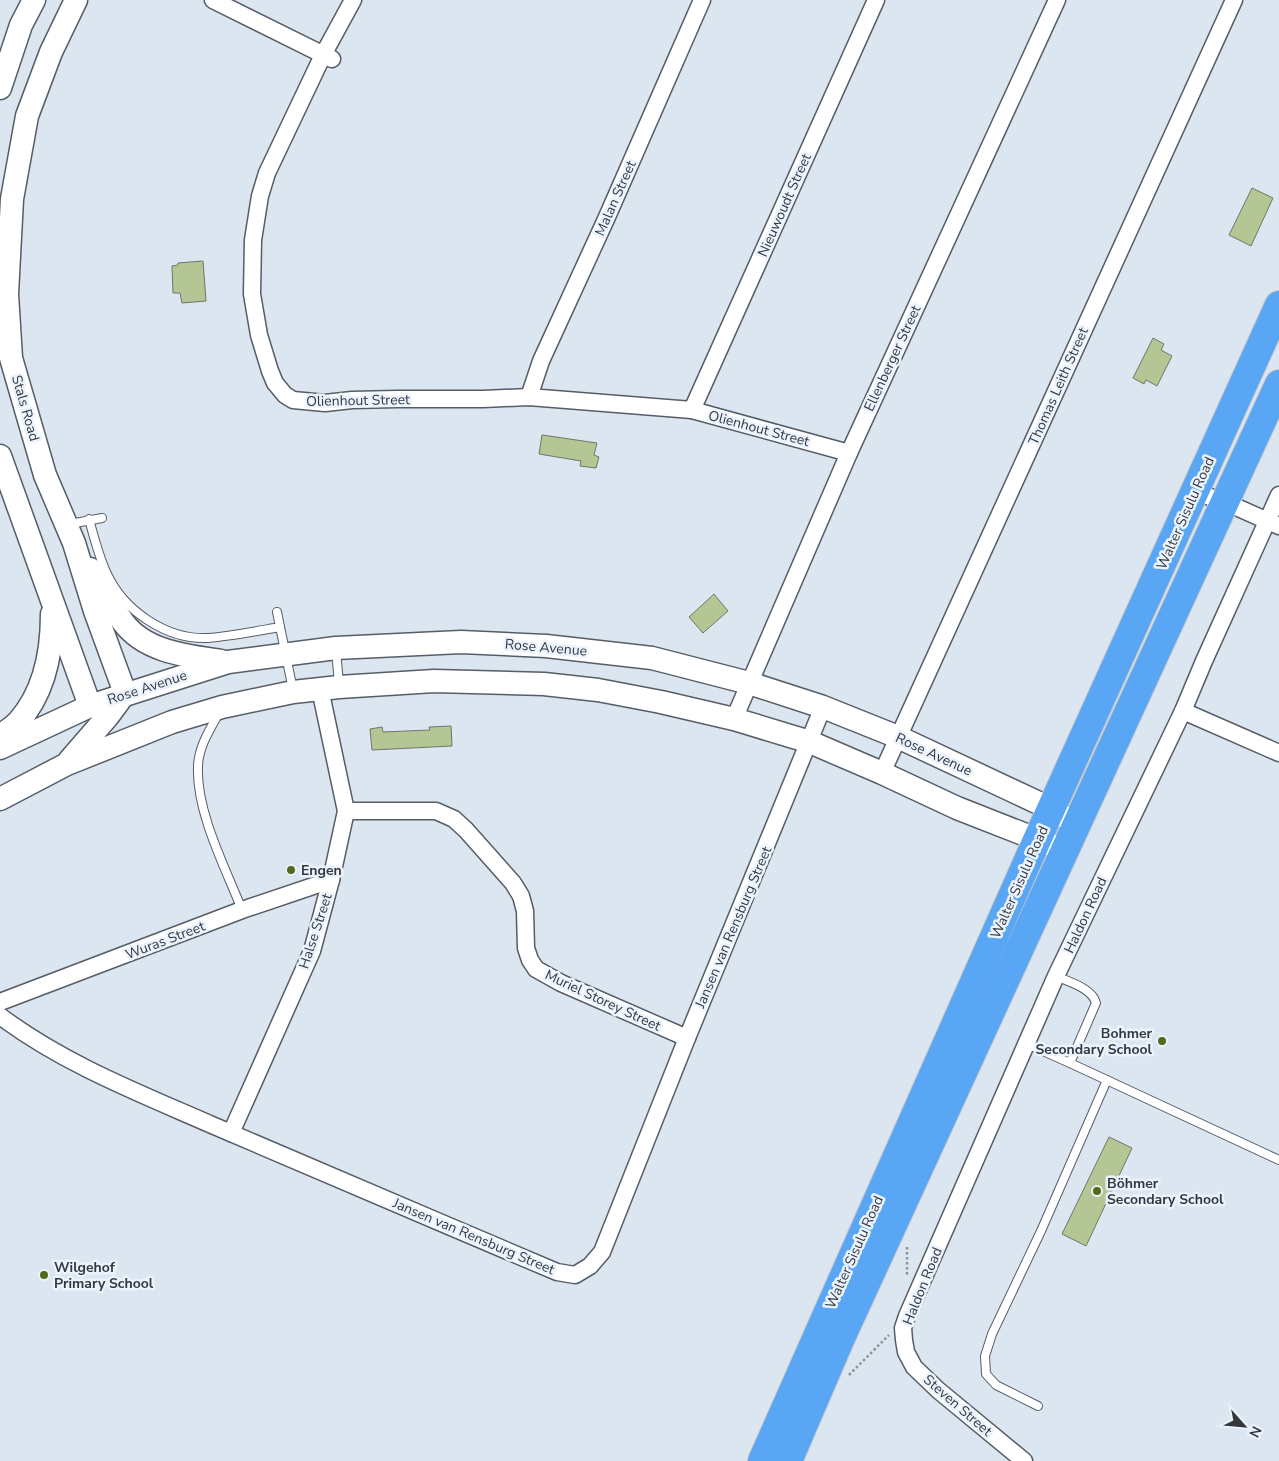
<svg xmlns="http://www.w3.org/2000/svg" width="1279" height="1461" font-family="'Nunito Sans',sans-serif">
<style>
.building{fill:#b4c694;stroke:#71756a}
.lines{fill:none;stroke-linecap:round;stroke-linejoin:round}
.lane-casing{stroke:#555d66;stroke-width:10}
.street-casing{stroke:#555d66;stroke-width:19}
.secondary-casing{stroke:#555d66;stroke-width:25}
.highway-casing{stroke:#c6c7c8;stroke-width:30}
.path{stroke:#8b929a;stroke-width:2.5;stroke-dasharray:2.5 2.5;stroke-linecap:butt}
.lane{stroke:#fff;stroke-width:8}
.street{stroke:#fff;stroke-width:16}
.secondary{stroke:#fff;stroke-width:22}
.highway{stroke:#59a6f5;stroke-width:28}
.poi-dot{fill:#546a19;stroke:#eaf3fe;stroke-width:2}
.labels{text-anchor:middle;stroke-width:5;stroke-linejoin:round;paint-order:stroke}
.street-label{font-size:14px;fill:#34383c;stroke:#eaf3fe}
.poi-label{font-size:14px;font-weight:bold;fill:#34383c;stroke:#eaf3fe;text-anchor:start}
</style>
<rect width="100%" height="100%" fill="#dce6f1"/>
<g class="building">
<polygon points="1252,188 1273,198 1251,246 1229,235"/>
<polygon points="203,261 206,301 182,303 180,293 173,293 172,266 178,265 178,263"/>
<polygon points="1153,338 1164,344 1161,350 1172,356 1157,386 1146,380 1144,384 1133,378"/>
<polygon points="542,435 597,443 594,455 599,457 596,468 580,466 581,461 539,454"/>
<polygon points="714,594 728,611 703,633 689,617"/>
<polygon points="451,726 452,746 372,750 370,729 382,727 383,732 430,730 429,727"/>
<polygon points="1109,1137 1132,1148 1086,1246 1062,1234"/>
</g>
<g class="lines">
<g class="lane-casing">
<g id="lane">
<path d="M 89,519 C 94,538 99,557 107,574 C 124,611 167,640 208,638 C 232,636 257,631 280,627"/>
<polyline points="70,524 102,518"/>
<polyline points="277,612 293,690"/>
<polyline points="336,650 339,684"/>
<path d="M 219,713 C 210,729 198,748 198,767 C 196,812 226,869 242,910"/>
<path d="M 1056,976 C 1069,982 1092,988 1096,1003 L 1070,1063 L 1279,1160"/>
<polyline points="1027,1044 1070,1063"/>
<polyline points="1038,1406 996,1385 986,1374 985,1356 992,1334 1041,1231 1107,1080"/>
</g>
</g>
<g class="street-casing">
<g id="street">
<polyline points="213,0 332,59"/>
<polyline points="353,0 323,55 267,173 260,196 253,240 252,294 259,335 270,371 275,383 285,395 293,400 325,403 352,400 397,399 483,399 529,397 692,410 849,453"/>
<polyline points="529,397 541,361 607,217 702,0"/>
<polyline points="692,410 876,0"/>
<polyline points="1195,492 1225,502 1279,526"/>
<polyline points="1183,711 1279,753"/>
<polyline points="734,719 849,453 1057,0"/>
<polyline points="882,773 1234,0"/>
<polyline points="346,811 436,811 454,819 466,830 513,883 521,896 525,911 526,948 530,960 536,969 561,983 687,1038"/>
<polyline points="0,1002 242,910 331,880"/>
<path d="M 0,1016 C 64,1064 139,1093 212,1125 C 327,1175 442,1223 557,1272 L 575,1275 L 590,1266 L 602,1252 L 687,1038 L 823,707"/>
<polyline points="231,1133 312,951 331,880 346,811 320,689"/>
<polyline points="1024,1461 938,1390 914,1367 906,1352 904,1340 903,1328 907,1316 1056,976 1183,711 1204,661 1279,495"/>
</g>
</g>
<g class="secondary-casing">
<g id="secondary">
<polyline points="76,0 51,52 27,116 12,199 7,294 11,358 45,475 74,543 95,611 125,693"/>
<polyline points="0,88 21,25 34,0"/>
<polyline points="0,456 90,706"/>
<path d="M 90,569 C 101,587 111,605 123,622 C 145,652 187,656 221,661"/>
<path d="M 0,736 C 6,732 13,727 18,722 C 45,692 52,653 52,614"/>
<polyline points="0,748 90,706 228,662 336,648 461,642 546,646 652,658 749,683 823,707 898,737 1043,805 1077,824"/>
<polyline points="69,761 108,716 125,693"/>
<polyline points="0,799 67,764 172,722 222,707 293,692 339,687 434,681 544,684 598,690 661,702 734,719 810,742 882,773 957,808 1064,850"/>
</g>
</g>
<g class="highway-casing">
<g id="highway">
<polyline points="762,1461 1037,840 1279,305"/>
<polyline points="788,1461 840,1340 1279,384"/>
</g>
</g>
<g class="path">
<polyline points="907,1247 907,1276"/>
<polyline points="849,1375 889,1335"/>
</g>
<use href="#lane" class="lane"/>
<use href="#street" class="street"/>
<use href="#secondary" class="secondary"/>
<use href="#highway" class="highway"/>
</g>
<g class="poi-dot">
<circle cx="291" cy="870" r="5"/>
<circle cx="1162" cy="1041" r="5"/>
<circle cx="1097" cy="1191" r="5"/>
<circle cx="44" cy="1275" r="5"/>
</g>
<g class="labels">
<g class="street-label">
<text transform="translate(615 198) rotate(-66)" y="5">Malan Street</text>
<text transform="translate(784 205) rotate(-66)" y="5">Nieuwoudt Street</text>
<text transform="translate(892 358) rotate(-65)" y="5">Ellenberger Street</text>
<text transform="translate(1058 386) rotate(-66)" y="5">Thomas Leith Street</text>
<text transform="translate(358 400) rotate(-1)" y="5">Olienhout Street</text>
<text transform="translate(26 408) rotate(74)" y="5">Stals Road</text>
<text transform="translate(759 428) rotate(15)" y="5">Olienhout Street</text>
<text transform="translate(1185 513) rotate(-66)" y="5">Walter Sisulu Road</text>
<text transform="translate(546 647) rotate(5)" y="5">Rose Avenue</text>
<text transform="translate(147 687) rotate(-18)" y="5">Rose Avenue</text>
<text transform="translate(934 754) rotate(25)" y="5">Rose Avenue</text>
<text transform="translate(1019 882) rotate(-66)" y="5">Walter Sisulu Road</text>
<text transform="translate(1085 915) rotate(-65)" y="5">Haldon Road</text>
<text transform="translate(733 927) rotate(-67)" y="5">Jansen van Rensburg Street</text>
<text transform="translate(315 931) rotate(-72)" y="5">Halse Street</text>
<text transform="translate(165 940) rotate(-21)" y="5">Wuras Street</text>
<text transform="translate(603 1000) rotate(25)" y="5">Muriel Storey Street</text>
<text transform="translate(474 1236) rotate(23)" y="5">Jansen van Rensburg Street</text>
<text transform="translate(854 1252) rotate(-66)" y="5">Walter Sisulu Road</text>
<text transform="translate(922 1286) rotate(-68)" y="5">Haldon Road</text>
<text transform="translate(958 1405) rotate(41)" y="5">Steven Street</text>
</g>
<g class="poi-label">
<text x="301" y="875">Engen</text>
<text x="1152" y="1038" text-anchor="end">Bohmer<tspan x="1152" dy="16">Secondary School</tspan></text>
<text x="1107" y="1188">Böhmer<tspan x="1107" dy="16">Secondary School</tspan></text>
<text x="54" y="1272">Wilgehof<tspan x="54" dy="16">Primary School</tspan></text>
</g>
</g>
<g transform="translate(1244 1426) rotate(117)" stroke="#eaf3fe" stroke-width="4" paint-order="stroke">
<path d="M0-4L9 19L0 12L-9 19Z" fill="#34383c"/>
<text y="-8" font-size="14" font-weight="bold" text-anchor="middle" fill="#34383c">N</text>
</g>
</svg>
